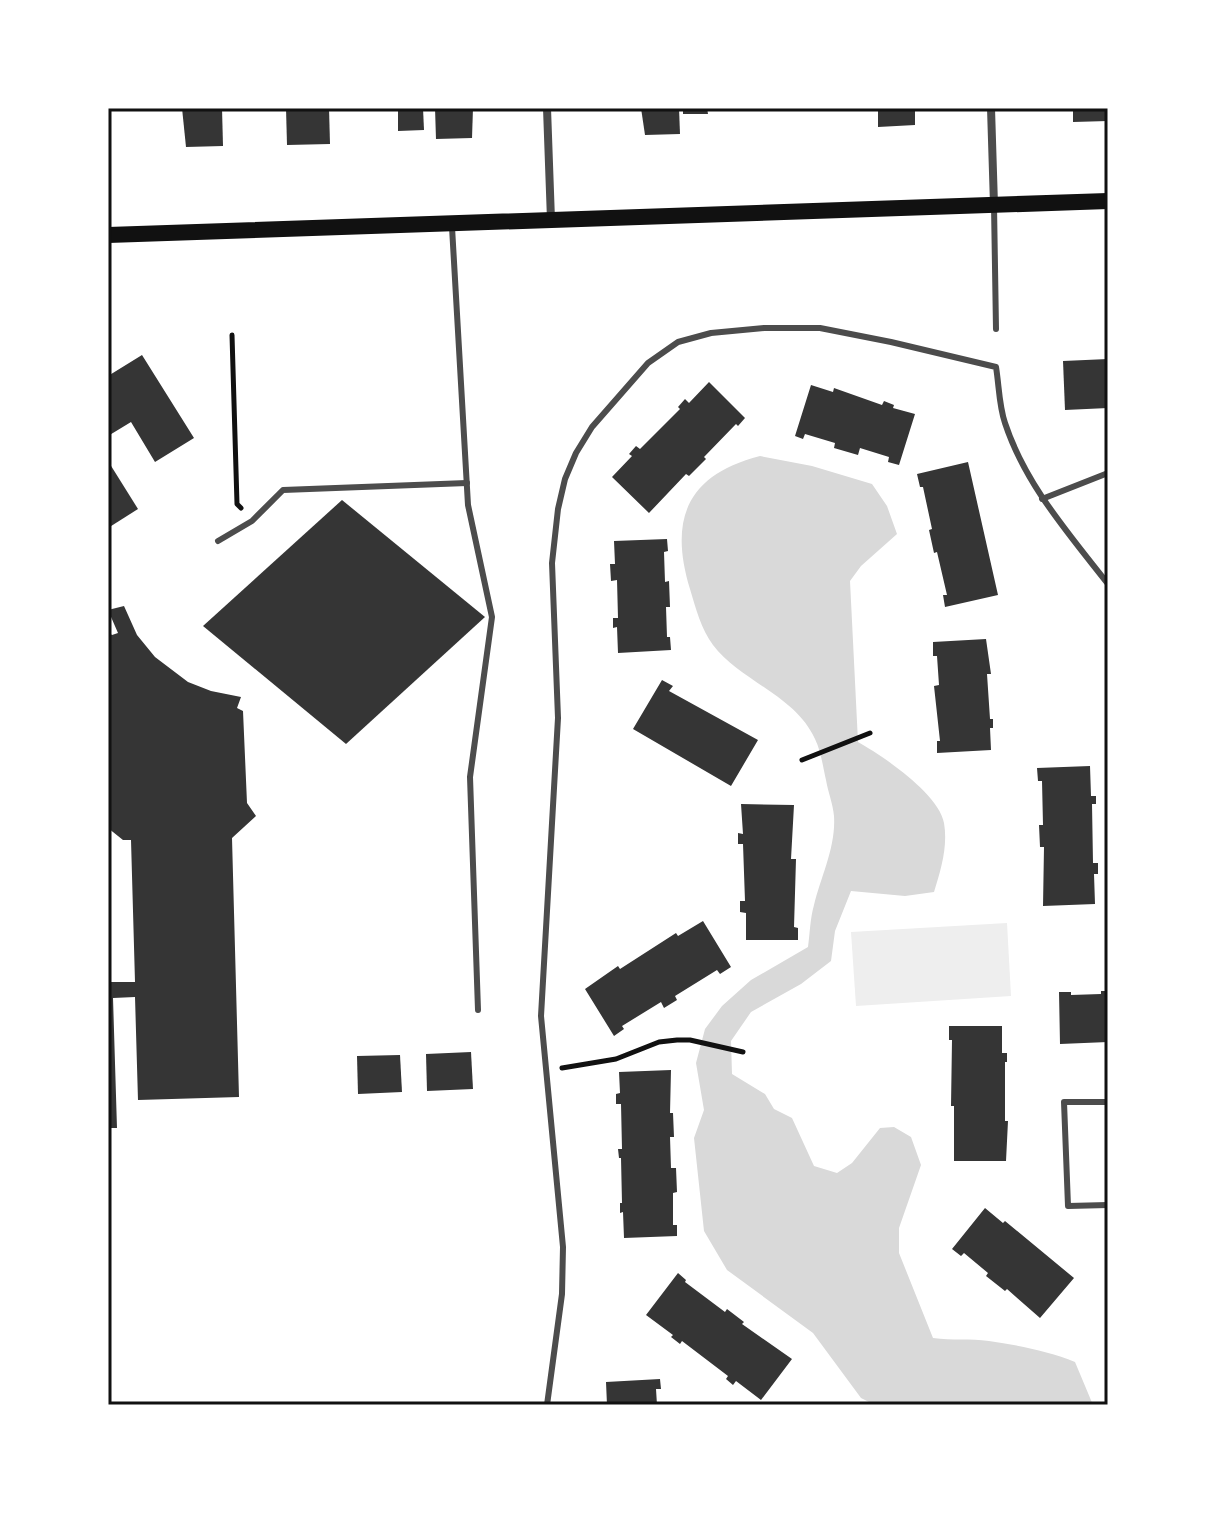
<svg xmlns="http://www.w3.org/2000/svg" width="1216" height="1513" font-family="'DM Sans',sans-serif">
<style>
.green{fill:#eee}
.water{fill:#d9d9d9}
.building{fill:#353535}
.lines{fill:none;stroke-linecap:round;stroke-linejoin:round}
.path{stroke:#111;stroke-width:5}
.service{stroke:#4c4c4c;stroke-width:6}
.minor{stroke:#4c4c4c;stroke-width:8}
.secondary{stroke:#111;stroke-width:16}
.neatline{fill:none;stroke:#111;stroke-width:3}
</style>
<rect width="100%" height="100%" fill="#fff"/>
<polygon class="green" points="1007,923 1011,996 856,1006 851,932"/>
<path class="water" d="M 760,456 L 812,466 L 872,484 L 887,506 L 897,534 L 861,566 L 850,581 L 858,742 C 883,756 939,794 944,823 C 948,846 941,870 934,892 L 905,896 L 851,891 L 835,931 L 831,961 L 801,984 L 751,1012 L 731,1041 L 732,1074 L 765,1094 L 774,1109 L 792,1118 L 814,1166 L 837,1173 L 852,1163 L 880,1128 L 894,1127 L 911,1137 L 921,1165 L 899,1228 L 899,1253 L 933,1338 C 952,1341 970,1338 989,1341 C 1017,1345 1049,1351 1075,1362 L 1093,1405 L 875,1405 L 861,1398 L 813,1333 L 727,1270 L 704,1231 L 694,1138 L 704,1110 L 696,1063 L 705,1029 L 722,1006 L 751,980 L 808,947 C 810,933 810,919 814,905 C 821,876 836,847 834,816 C 833,804 828,792 826,780 C 823,767 821,751 815,739 C 795,695 740,681 713,645 C 701,629 696,609 690,589 C 669,520 686,475 760,456 Z"/>
<g class="building">
<polygon points="182,108 222,108 223,146 186,147"/>
<polygon points="286,108 329,108 330,144 287,145"/>
<polygon points="398,108 423,108 424,130 398,131"/>
<polygon points="435,108 473,108 472,138 436,139"/>
<polygon points="641,108 679,108 680,134 645,135"/>
<polygon points="683,108 707,108 708,114 683,114"/>
<polygon points="878,108 915,108 915,125 878,127"/>
<polygon points="1073,108 1108,108 1108,121 1073,122"/>
<polygon points="142,355 194,438 155,462 131,422 108,436 108,376"/>
<polygon points="1108,359 1108,408 1065,410 1063,361"/>
<polygon points="709,382 745,418 738,426 736,424 704,457 706,459 689,476 686,474 649,513 612,477 632,456 629,454 636,446 640,449 680,409 678,407 685,399 689,403"/>
<polygon points="811,385 833,392 834,388 882,405 884,401 894,405 893,408 915,414 899,465 888,462 889,457 860,448 858,455 834,448 835,443 805,434 803,439 795,436"/>
<polygon points="108,461 138,509 108,528"/>
<polygon points="968,462 998,595 945,607 943,595 947,595 937,552 934,553 929,530 932,529 923,487 920,487 917,474"/>
<polygon points="342,500 485,617 346,744 203,626"/>
<polygon points="667,539 668,551 664,552 665,582 669,581 670,607 666,607 667,637 670,637 671,650 618,653 617,627 613,628 613,618 618,618 617,580 611,581 610,564 615,564 614,541"/>
<polygon points="124,606 137,635 155,657 188,682 211,691 241,697 237,708 243,711 247,803 256,816 232,838 239,1097 138,1100 135,997 113,998 117,1128 108,1128 108,982 135,982 131,840 123,840 108,828 108,632 112,635 118,633 108,610"/>
<polygon points="986,639 991,674 987,674 990,719 993,719 993,728 990,728 991,750 937,753 937,741 940,741 934,686 939,685 937,656 933,656 933,642"/>
<polygon points="662,680 673,686 669,691 758,740 731,786 633,729"/>
<polygon points="1090,766 1091,796 1096,796 1096,804 1092,804 1093,863 1098,863 1098,874 1094,874 1095,904 1043,906 1044,847 1040,847 1039,825 1043,825 1042,781 1038,781 1037,768"/>
<polygon points="741,804 794,805 791,859 796,859 794,927 798,928 798,940 746,940 746,913 740,912 740,901 745,901 743,844 738,844 738,833 743,834"/>
<polygon points="703,921 731,967 720,974 717,970 675,996 677,1000 664,1008 661,1002 622,1026 624,1029 614,1036 585,989 618,966 620,969 676,933 678,936"/>
<polygon points="1101,991 1108,991 1108,1042 1060,1044 1059,992 1071,992 1071,995 1101,994"/>
<polygon points="949,1026 1002,1026 1002,1053 1007,1053 1007,1062 1005,1062 1005,1121 1008,1121 1006,1161 954,1161 954,1106 951,1106 952,1040 949,1040"/>
<polygon points="471,1052 473,1089 427,1091 426,1054"/>
<polygon points="400,1055 402,1092 358,1094 357,1056"/>
<polygon points="671,1070 670,1113 673,1113 674,1137 670,1137 671,1168 676,1168 677,1192 673,1193 673,1225 677,1225 677,1236 624,1238 623,1212 620,1213 620,1203 622,1203 621,1158 619,1158 618,1149 622,1149 621,1104 616,1104 616,1094 620,1093 619,1072"/>
<polygon points="985,1208 1003,1223 1005,1221 1074,1278 1040,1318 1007,1289 1005,1291 986,1276 988,1273 964,1253 961,1256 952,1249"/>
<polygon points="678,1273 686,1280 685,1282 725,1312 727,1309 744,1322 742,1324 792,1359 761,1400 736,1381 733,1385 726,1379 728,1376 682,1341 680,1344 671,1337 673,1335 646,1315"/>
<polygon points="660,1379 661,1389 656,1389 657,1405 607,1405 606,1382"/>
</g>
<g class="lines">
<g class="path">
<polyline points="232,335 237,504 241,508"/>
<polyline points="802,760 870,733"/>
<polyline points="562,1068 616,1059 659,1042 677,1040 690,1040 743,1052"/>
</g>
<g class="service">
<polyline points="994,205 996,329"/>
<polyline points="452,227 468,505 492,617 470,777 478,1010"/>
<polyline points="108,306 108,321"/>
<polyline points="1042,499 1108,473"/>
<polyline points="218,541 252,521 283,490 467,483"/>
<polyline points="1108,1102 1064,1102 1068,1206 1108,1205"/>
<path d="M 547,1405 L 562,1294 L 563,1247 L 541,1016 L 558,718 L 552,563 L 558,509 L 565,479 L 576,453 L 592,427 L 648,363 L 678,342 L 711,333 L 764,328 L 820,328 L 891,342 L 996,367 C 999,385 999,406 1005,423 C 1025,484 1069,534 1108,584"/>
</g>
<g class="minor">
<polyline points="547,108 551,220"/>
<polyline points="991,108 994,205"/>
</g>
<polyline class="secondary" points="108,235 1108,201"/>
</g>
<rect width="1216" height="1513" fill="none" stroke="#ffffff" stroke-width="220"/>
<rect x="110" y="110" width="996" height="1293" class="neatline"/>
</svg>
